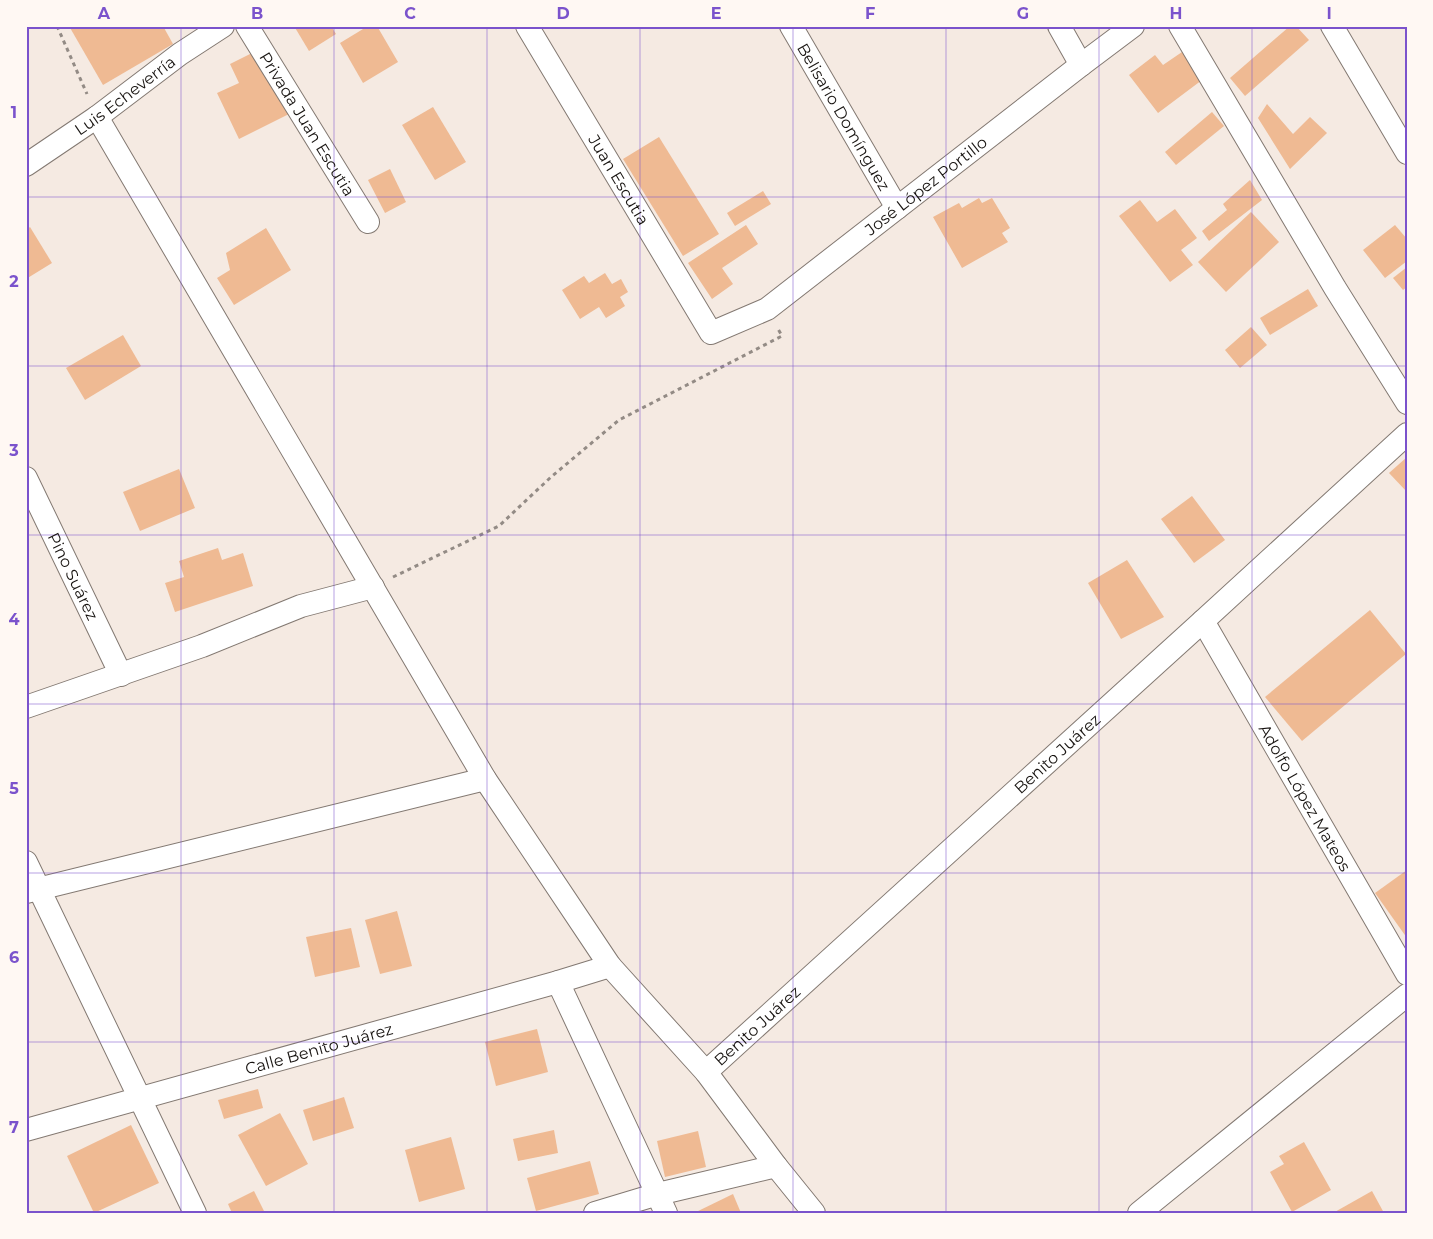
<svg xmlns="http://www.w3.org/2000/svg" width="1433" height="1239" font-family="Montserrat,sans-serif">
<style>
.building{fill:#efba93}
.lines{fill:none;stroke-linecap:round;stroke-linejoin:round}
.street-casing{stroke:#837972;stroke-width:24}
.path{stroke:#938b85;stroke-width:3;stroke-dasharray:4 4;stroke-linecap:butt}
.street{stroke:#fff;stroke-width:22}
.grid{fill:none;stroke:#7b53cc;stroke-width:1;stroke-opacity:0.55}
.labels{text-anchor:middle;stroke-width:4.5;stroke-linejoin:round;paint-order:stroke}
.street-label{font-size:16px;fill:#171310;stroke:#fff8f3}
.neatline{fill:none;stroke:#7b53cc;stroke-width:2}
.grid-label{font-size:16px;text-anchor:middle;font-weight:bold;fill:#7b53cc}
</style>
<rect width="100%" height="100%" fill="#f5eae2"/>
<g class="building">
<polygon points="69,26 163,26 173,44 103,85"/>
<polygon points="294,26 331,26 336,34 309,51"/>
<polygon points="368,26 377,26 398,62 363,83 340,43"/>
<polygon points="1290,26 1296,26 1309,40 1245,96 1230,78"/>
<polygon points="258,50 289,114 239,139 217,93 239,83 230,64"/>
<polygon points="1182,52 1202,80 1158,113 1129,75 1155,55 1163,65"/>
<polygon points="1267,104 1293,134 1310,117 1327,133 1290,169 1258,118"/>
<polygon points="433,107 466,162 435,180 402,125"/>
<polygon points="1212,112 1224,126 1176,165 1165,152"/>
<polygon points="659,137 719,234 683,256 623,159"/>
<polygon points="390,169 406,202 385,213 368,180"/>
<polygon points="1250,180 1262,200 1209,241 1202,231 1227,210 1223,204"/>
<polygon points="763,191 771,204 735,226 727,213"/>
<polygon points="979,198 982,203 992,198 1010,228 1002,233 1008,242 962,268 933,217 959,203 962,208"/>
<polygon points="1140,200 1157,222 1175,209 1197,238 1181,250 1193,265 1170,282 1119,216"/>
<polygon points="1251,212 1279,242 1226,292 1198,262"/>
<polygon points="746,225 758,244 722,268 733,284 712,299 688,263"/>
<polygon points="1395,225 1407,239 1407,261 1385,278 1363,250"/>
<polygon points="30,227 52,263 26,279 26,230"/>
<polygon points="266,228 291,270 234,305 217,278 230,270 226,253"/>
<polygon points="1407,267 1407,287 1403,290 1393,278"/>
<polygon points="605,273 612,284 621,279 628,292 620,297 625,306 606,318 599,307 580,319 562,290 584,276 589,283"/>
<polygon points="1308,289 1318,306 1270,335 1260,318"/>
<polygon points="1251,327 1267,345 1240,368 1225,350"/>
<polygon points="123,335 141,366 85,400 66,368"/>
<polygon points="1407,457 1407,492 1389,473"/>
<polygon points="179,469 195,508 140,531 123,492"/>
<polygon points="1192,496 1225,540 1194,563 1161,519"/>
<polygon points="218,548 222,560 243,553 253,586 175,612 165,583 184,577 179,561"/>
<polygon points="1127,560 1164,617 1121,639 1088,583"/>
<polygon points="1370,610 1406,654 1302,741 1265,697"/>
<polygon points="1407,870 1407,938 1375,893"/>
<polygon points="397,911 412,966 380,974 365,920"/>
<polygon points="351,928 360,967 315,977 306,937"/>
<polygon points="537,1029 548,1072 496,1086 485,1042"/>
<polygon points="258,1089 263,1108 224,1119 218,1100"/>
<polygon points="344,1097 354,1128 313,1141 303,1110"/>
<polygon points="280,1113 308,1164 266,1186 238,1135"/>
<polygon points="131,1125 159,1183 94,1213 67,1156"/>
<polygon points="554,1130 558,1153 518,1161 513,1139"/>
<polygon points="698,1131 706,1167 665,1177 657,1141"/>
<polygon points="451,1137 465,1189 419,1202 405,1150"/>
<polygon points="1304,1142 1331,1190 1292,1212 1270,1172 1284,1164 1279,1156"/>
<polygon points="590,1161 599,1194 536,1211 527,1178"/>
<polygon points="254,1191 265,1213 232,1213 228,1204"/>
<polygon points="1372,1191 1384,1213 1333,1213"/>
<polygon points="733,1194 741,1213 694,1213"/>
</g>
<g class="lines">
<g class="street-casing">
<g id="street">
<path id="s1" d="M 247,26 L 368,222"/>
<path id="s2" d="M 527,26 L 711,333 L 767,309 L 1081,65 L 1133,26"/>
<path id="s3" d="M 791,26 L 897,208"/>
<polyline points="1059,26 1081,65"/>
<polyline points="1180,26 1335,288 1407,403"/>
<polyline points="1332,26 1407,153"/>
<polyline points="97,117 485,779 610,966 706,1072 776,1166 814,1213"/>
<path id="s4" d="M 26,165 L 97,117 L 180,54 L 223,26"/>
<path id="s5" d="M 26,478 L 121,675"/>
<path id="s6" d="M 1203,621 L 1407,974"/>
<polyline points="26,707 202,646 301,606 373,587"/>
<polyline points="26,862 195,1213"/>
<polyline points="26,892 485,779"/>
<polyline points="558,982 666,1213"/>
<path id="s7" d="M 706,1072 L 1203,621 L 1407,434"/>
<path id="s8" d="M 26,1130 L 558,982 L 610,966"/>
<polyline points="595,1213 658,1194 776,1166"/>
<polyline points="1139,1213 1407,995"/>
</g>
</g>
<g class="path">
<polyline points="57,26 87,94"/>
<polyline points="393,577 499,526 551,477 619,420 782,336 778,329"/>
</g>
<use href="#street" class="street"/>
</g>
<path class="grid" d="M 181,26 L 181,1213M 334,26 L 334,1213M 487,26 L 487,1213M 640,26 L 640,1213M 793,26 L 793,1213M 946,26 L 946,1213M 1099,26 L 1099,1213M 1252,26 L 1252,1213M 26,197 L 1407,197M 26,366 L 1407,366M 26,535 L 1407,535M 26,704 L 1407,704M 26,873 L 1407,873M 26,1042 L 1407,1042"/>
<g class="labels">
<g class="street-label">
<text dy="6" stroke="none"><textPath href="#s4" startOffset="121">Luis Echeverría</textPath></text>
<text dy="6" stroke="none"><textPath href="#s3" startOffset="105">Belisario Domínguez</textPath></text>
<text dy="6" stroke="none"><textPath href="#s1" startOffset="115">Privada Juan Escutia</textPath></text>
<text dy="6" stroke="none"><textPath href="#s2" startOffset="179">Juan Escutia</textPath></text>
<text dy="6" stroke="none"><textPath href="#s2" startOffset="620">José López Portillo</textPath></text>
<text dy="6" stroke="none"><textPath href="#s5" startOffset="109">Pino Suárez</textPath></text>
<text dy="6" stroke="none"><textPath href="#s7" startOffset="474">Benito Juárez</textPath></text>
<text dy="6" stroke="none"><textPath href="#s6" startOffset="204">Adolfo López Mateos</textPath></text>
<text dy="6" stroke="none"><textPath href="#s7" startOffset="69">Benito Juárez</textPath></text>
<text dy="6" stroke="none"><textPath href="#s8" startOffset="304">Calle Benito Juárez</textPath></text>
</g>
</g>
<rect width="1433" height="1239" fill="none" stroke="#fff8f3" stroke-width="55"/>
<rect x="28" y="28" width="1378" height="1184" class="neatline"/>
<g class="grid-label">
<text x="104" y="19">A</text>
<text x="257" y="19">B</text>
<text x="410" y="19">C</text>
<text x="563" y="19">D</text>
<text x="716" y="19">E</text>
<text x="870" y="19">F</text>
<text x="1023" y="19">G</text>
<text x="1176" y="19">H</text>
<text x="1329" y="19">I</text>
<text x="14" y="118">1</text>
<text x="14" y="287">2</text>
<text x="14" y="456">3</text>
<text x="14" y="625">4</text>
<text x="14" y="794">5</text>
<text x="14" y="963">6</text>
<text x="14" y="1133">7</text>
</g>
</svg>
